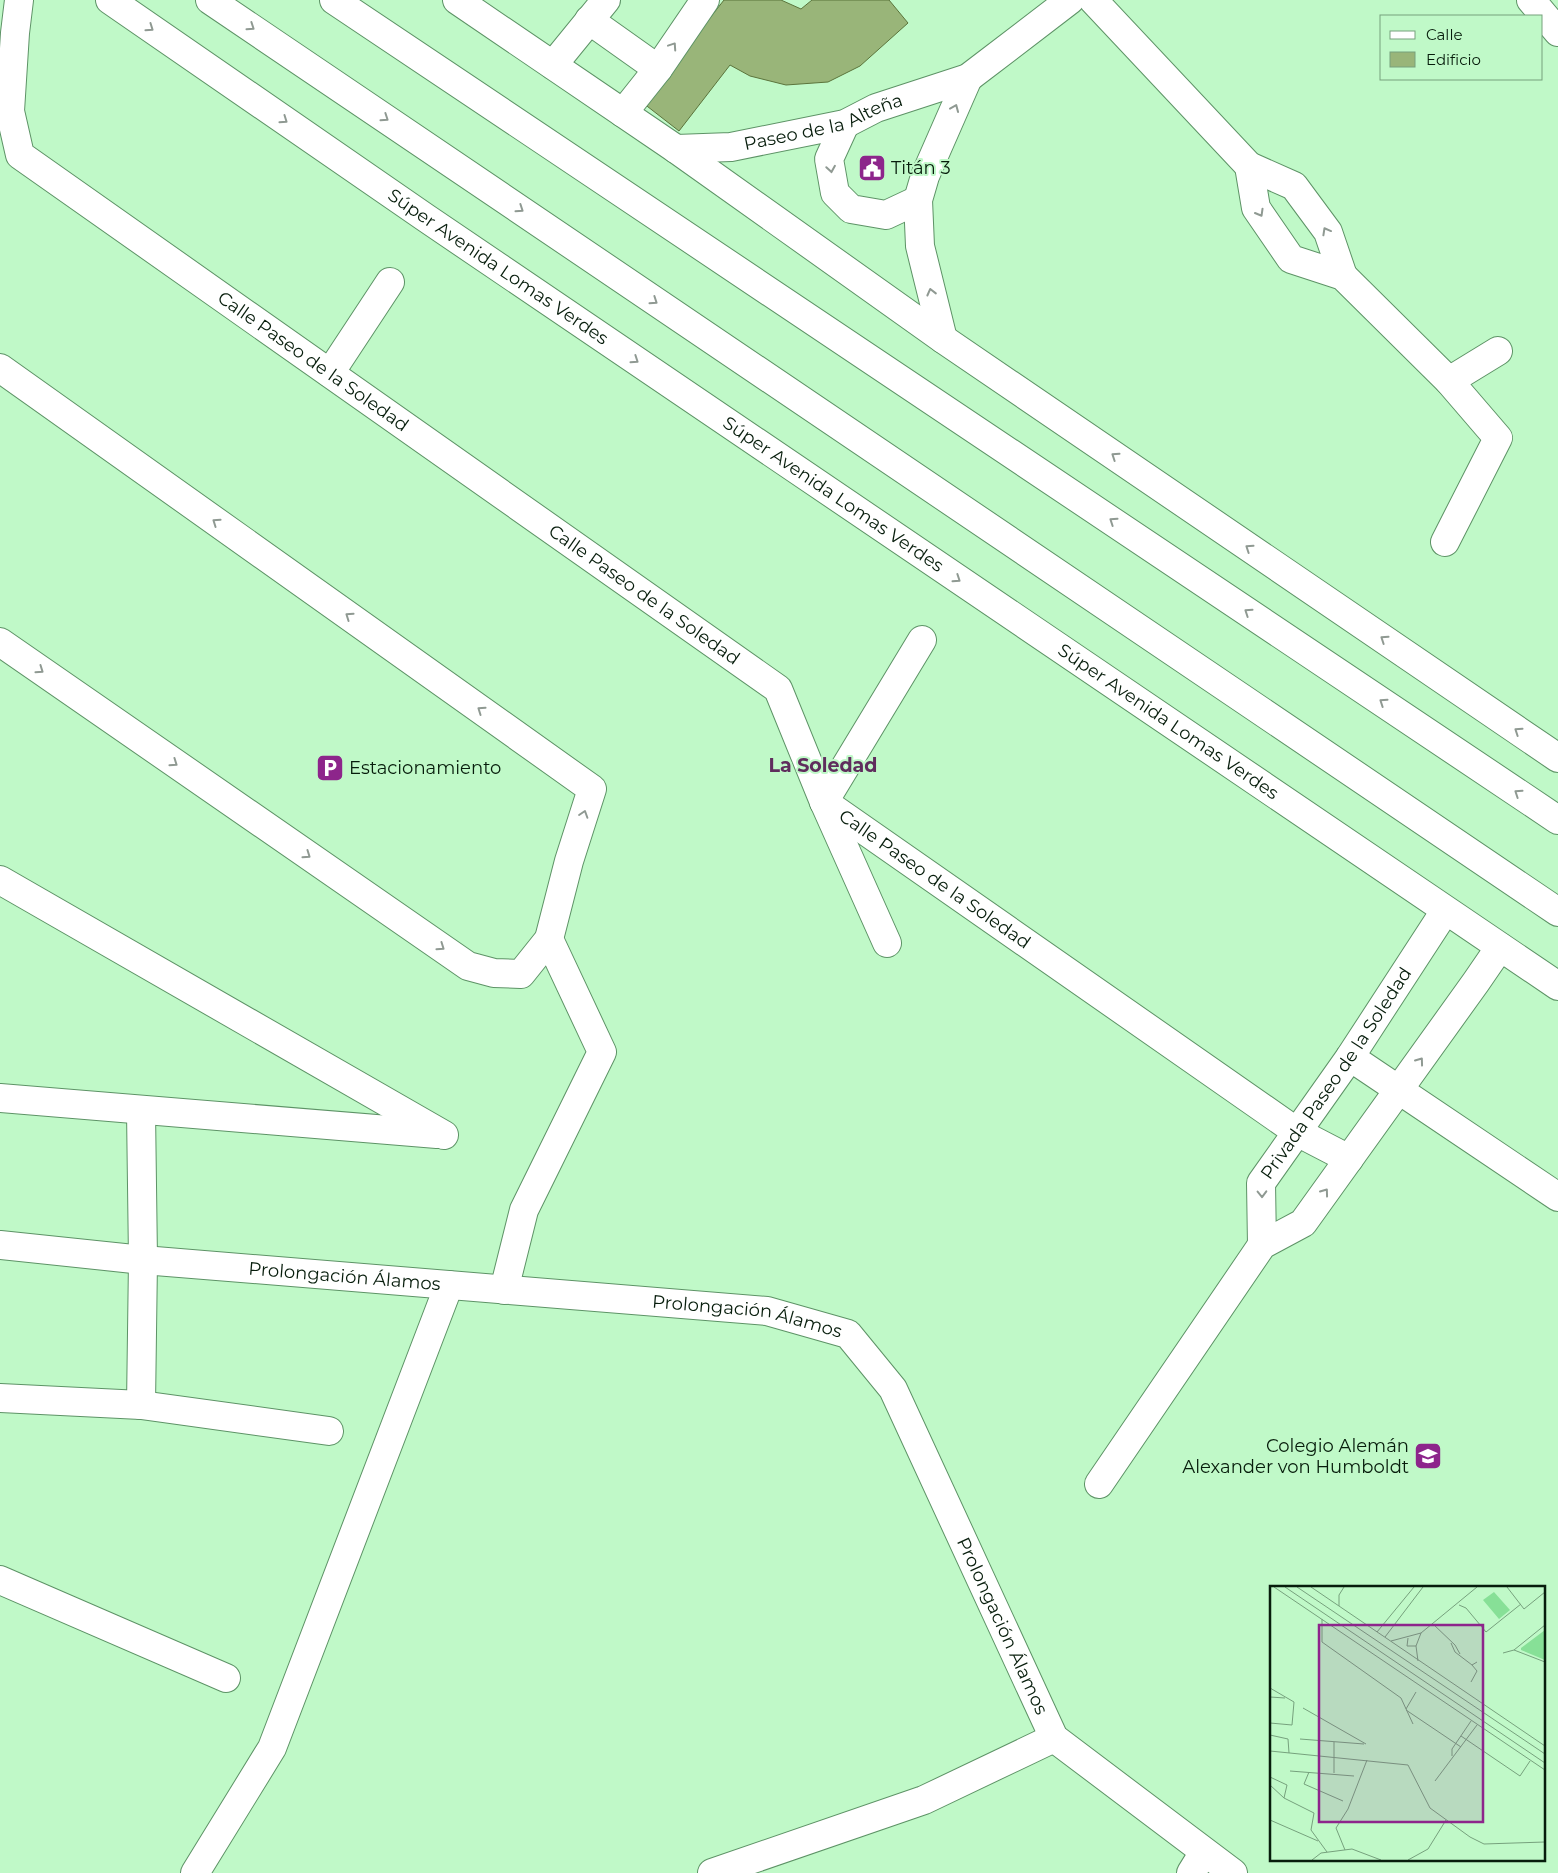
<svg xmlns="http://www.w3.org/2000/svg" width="1558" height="1873" font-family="Montserrat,sans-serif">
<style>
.building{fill:#99b579;stroke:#5b743b}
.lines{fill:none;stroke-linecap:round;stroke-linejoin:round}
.minor-casing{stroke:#5d9366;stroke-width:30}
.major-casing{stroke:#5d9366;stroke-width:30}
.minor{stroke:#fff;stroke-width:28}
.major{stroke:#fff;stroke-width:28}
.oneway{stroke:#8f9992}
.labels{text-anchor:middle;stroke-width:4;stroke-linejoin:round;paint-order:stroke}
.street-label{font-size:18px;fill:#071d0c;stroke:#c0f9c8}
.poi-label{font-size:18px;fill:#071d0c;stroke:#c0f9c8;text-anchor:start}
.neighbourhood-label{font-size:19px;font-weight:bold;fill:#5f2d5d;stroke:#c0f9c8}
.inset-road{fill:none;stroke:#76a17d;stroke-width:1}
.view{fill:#8d258b;fill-opacity:0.15;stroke:#8d258b;stroke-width:2.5}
.inset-edge{fill:none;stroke:#071d0c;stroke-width:2.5}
</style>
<rect width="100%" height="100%" fill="#c0f9c8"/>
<polygon class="building" points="724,0 781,0 801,9 812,0 889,0 908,23 860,66 828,82 786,85 750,76 730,65 679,131 643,103"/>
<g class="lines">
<g class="minor-casing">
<g id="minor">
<path id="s1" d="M 19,0 L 15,33 L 10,111 L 20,155 L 778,689 L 824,802 L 887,943"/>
<polyline points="1093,0 1249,166 1294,186 1328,232 1343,276"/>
<polyline points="1531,0 1558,32"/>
<polyline points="589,20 658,69"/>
<polyline points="553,65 606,0"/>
<polyline points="623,113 658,69 705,0"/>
<polyline points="845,124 829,159 835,193 851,209 886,215 918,200"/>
<path id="s2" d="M 676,149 L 731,147 L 845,124 L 876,108 L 968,78 L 1070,0"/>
<polyline points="1249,166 1256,208 1291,259 1343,276 1449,381 1498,351"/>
<polyline points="943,339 920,246 918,200 925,176 968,78"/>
<polyline points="0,368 592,789 569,861 549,939 521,974 494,973 468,966 0,642"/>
<polyline points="330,373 390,282"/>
<polyline points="1445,542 1498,438 1449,381"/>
<path id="s3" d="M 824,802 L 1297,1132 L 1349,1159"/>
<polyline points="824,802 922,640"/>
<polyline points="0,880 444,1135"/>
<polyline points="1350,1057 1558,1197"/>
<polyline points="0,1098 437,1134"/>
<path id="s4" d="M 0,1245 L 143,1260 L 767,1311 L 848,1334 L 893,1389 L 1054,1738 L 1233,1873"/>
<path id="s5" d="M 1262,1245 L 1261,1183 L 1350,1057 L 1445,911"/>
<polyline points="504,1290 524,1210 602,1052 549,939"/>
<polyline points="0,1398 141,1405 329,1431"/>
<polyline points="141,1405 143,1260 141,1111"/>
<polyline points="1099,1484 1262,1245 1303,1223 1476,982 1500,947"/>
<polyline points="0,1580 226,1678"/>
<polyline points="195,1873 272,1748 449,1285"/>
<polyline points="712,1873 924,1800 1054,1738"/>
<polyline points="1191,1873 1204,1852"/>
</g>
</g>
<g class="major-casing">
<g id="major">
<path id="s6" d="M 110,0 L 426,218 L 1558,986"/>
<polyline points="210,0 1558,912"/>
<polyline points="334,0 1558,820"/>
<polyline points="457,0 676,149 943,339 1558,758"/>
</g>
</g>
<use href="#minor" class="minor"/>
<use href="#major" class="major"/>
</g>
<defs><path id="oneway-chevron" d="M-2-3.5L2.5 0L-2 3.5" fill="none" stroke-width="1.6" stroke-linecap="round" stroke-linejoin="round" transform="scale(1.25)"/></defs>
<g class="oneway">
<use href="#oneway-chevron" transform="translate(251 27) rotate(34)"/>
<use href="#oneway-chevron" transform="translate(150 28) rotate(35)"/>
<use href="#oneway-chevron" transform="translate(673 46) rotate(-56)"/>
<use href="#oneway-chevron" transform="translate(955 108) rotate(-67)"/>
<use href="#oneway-chevron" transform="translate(385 118) rotate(34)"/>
<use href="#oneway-chevron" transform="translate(284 120) rotate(35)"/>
<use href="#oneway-chevron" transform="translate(831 169) rotate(81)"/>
<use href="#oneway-chevron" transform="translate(520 209) rotate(34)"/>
<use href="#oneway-chevron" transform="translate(1260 213) rotate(60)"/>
<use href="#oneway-chevron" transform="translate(1326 231) rotate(-119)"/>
<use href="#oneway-chevron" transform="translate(931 292) rotate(-104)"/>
<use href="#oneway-chevron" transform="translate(654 301) rotate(34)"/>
<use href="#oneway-chevron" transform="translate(635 360) rotate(34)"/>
<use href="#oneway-chevron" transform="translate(1115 456) rotate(-146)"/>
<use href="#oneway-chevron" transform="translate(1113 521) rotate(-146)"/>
<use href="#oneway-chevron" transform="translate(216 522) rotate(-145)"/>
<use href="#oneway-chevron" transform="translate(1249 548) rotate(-146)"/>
<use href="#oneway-chevron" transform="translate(957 579) rotate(34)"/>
<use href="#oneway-chevron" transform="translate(1248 612) rotate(-146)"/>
<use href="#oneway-chevron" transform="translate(349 616) rotate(-145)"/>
<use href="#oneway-chevron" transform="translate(1384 639) rotate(-146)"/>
<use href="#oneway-chevron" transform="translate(40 670) rotate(35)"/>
<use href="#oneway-chevron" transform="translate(1383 702) rotate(-146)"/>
<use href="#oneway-chevron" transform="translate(481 710) rotate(-145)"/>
<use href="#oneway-chevron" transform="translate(1518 731) rotate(-146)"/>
<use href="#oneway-chevron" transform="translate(174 763) rotate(35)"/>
<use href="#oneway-chevron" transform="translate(1518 793) rotate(-146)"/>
<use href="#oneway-chevron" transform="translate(584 814) rotate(-72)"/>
<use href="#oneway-chevron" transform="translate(307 855) rotate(35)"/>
<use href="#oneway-chevron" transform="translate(441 947) rotate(35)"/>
<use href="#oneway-chevron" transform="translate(1420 1061) rotate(-54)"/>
<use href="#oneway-chevron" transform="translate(1325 1192) rotate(-54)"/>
<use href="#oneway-chevron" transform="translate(1262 1194) rotate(89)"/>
</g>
<defs>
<g id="civic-square" transform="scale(1.4375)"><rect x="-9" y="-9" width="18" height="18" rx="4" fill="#8d258b" stroke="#c0f9c8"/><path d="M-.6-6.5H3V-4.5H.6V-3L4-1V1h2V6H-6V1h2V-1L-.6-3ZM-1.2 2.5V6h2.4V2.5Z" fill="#fff"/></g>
<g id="parking-square" transform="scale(1.4375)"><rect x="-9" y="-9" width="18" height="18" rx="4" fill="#8d258b" stroke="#c0f9c8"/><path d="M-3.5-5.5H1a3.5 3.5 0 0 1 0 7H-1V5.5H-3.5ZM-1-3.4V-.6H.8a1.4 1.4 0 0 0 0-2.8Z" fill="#fff"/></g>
<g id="school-square" transform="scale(1.4375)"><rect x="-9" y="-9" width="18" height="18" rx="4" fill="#8d258b" stroke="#c0f9c8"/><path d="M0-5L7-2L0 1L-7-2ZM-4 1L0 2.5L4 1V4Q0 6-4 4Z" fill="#fff"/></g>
</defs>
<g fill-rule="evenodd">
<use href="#civic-square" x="872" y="168"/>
<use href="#parking-square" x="330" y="768"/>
<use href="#school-square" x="1428" y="1456"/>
</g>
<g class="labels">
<g class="street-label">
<text dy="6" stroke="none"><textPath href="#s2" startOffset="151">Paseo de la Alteña</textPath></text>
<text dy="6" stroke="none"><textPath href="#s6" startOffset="471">Súper Avenida Lomas Verdes</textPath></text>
<text dy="6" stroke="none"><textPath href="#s1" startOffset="515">Calle Paseo de la Soledad</textPath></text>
<text dy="6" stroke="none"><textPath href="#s6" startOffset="876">Súper Avenida Lomas Verdes</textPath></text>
<text dy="6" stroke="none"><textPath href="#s1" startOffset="920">Calle Paseo de la Soledad</textPath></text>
<text dy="6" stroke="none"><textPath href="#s6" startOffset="1281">Súper Avenida Lomas Verdes</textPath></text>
<text dy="6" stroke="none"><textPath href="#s3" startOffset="135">Calle Paseo de la Soledad</textPath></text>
<text dy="6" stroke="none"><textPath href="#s5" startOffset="195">Privada Paseo de la Soledad</textPath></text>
<text dy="6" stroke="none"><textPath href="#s4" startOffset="346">Prolongación Álamos</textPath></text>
<text dy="6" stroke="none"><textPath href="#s4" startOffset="751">Prolongación Álamos</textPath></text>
<text dy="6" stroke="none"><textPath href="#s4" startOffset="1186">Prolongación Álamos</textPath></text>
</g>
<g class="poi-label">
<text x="891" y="174">Titán 3</text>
<text x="349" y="774">Estacionamiento</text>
<text x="1409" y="1452" text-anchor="end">Colegio Alemán<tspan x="1409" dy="21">Alexander von Humboldt</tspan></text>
</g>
<g class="neighbourhood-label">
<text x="823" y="772">La Soledad</text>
</g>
</g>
<g transform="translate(1270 1586)">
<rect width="275" height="275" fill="#c0f9c8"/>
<path d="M 224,6 L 240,24 L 229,33 L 213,14 ZM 275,44 L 275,74 L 251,64 L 251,62 Z" fill="#87e097"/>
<path class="inset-road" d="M 4,1 L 275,184M 15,1 L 275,177M 27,1 L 275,168M 41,1 L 275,160M 237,1 L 254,23 L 275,6M 189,19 L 196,22 L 216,46 L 251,18M 69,20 L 69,9 L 74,1M 52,33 L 52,56 L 131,112 L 143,138M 163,38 L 185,59 L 190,68M 107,46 L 144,1M 115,51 L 153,1M 138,52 L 137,60 L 146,60M 121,55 L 151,47 L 207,1M 181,57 L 185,66 L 202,79 L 207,76M 244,64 L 275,76M 233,67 L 244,64 L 275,39M 148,75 L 146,60 L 151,47M 201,96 L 207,85 L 202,79M 0,102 L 24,116 L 22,139 L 0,137M 0,111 L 15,112M 33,122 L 96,158M 136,123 L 146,106M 136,124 L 191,161M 0,149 L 18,153 L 19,167M 191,150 L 250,190 L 260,175M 30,153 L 94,158M 0,165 L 138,179 L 160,222 L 200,251 L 214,258 L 275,256M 182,170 L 182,163 L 201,135M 20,185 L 84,190M 39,186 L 34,198 L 73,215M 64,187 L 64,156M 0,191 L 17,199 L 14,212M 165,195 L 207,139M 0,199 L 14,212 L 44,227 L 41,244 L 57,266M 0,234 L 48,255M 75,264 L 66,242 L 78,223 L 97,174M 42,274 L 51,267 L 82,263 L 111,274M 138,274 L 158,263 L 176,234"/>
<path class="view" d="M 49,39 L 213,39 L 213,236 L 49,236 Z"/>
<rect width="275" height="275" class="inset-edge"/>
</g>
<rect x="1380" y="15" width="162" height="65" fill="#c0f9c8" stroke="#76a17d"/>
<rect x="1390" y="31" width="25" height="8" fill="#ffffff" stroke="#76a17d"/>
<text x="1426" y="40" font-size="15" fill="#071d0c">Calle</text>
<rect x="1390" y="52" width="25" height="15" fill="#99b579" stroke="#76a17d"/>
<text x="1426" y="65" font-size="15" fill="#071d0c">Edificio</text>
</svg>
